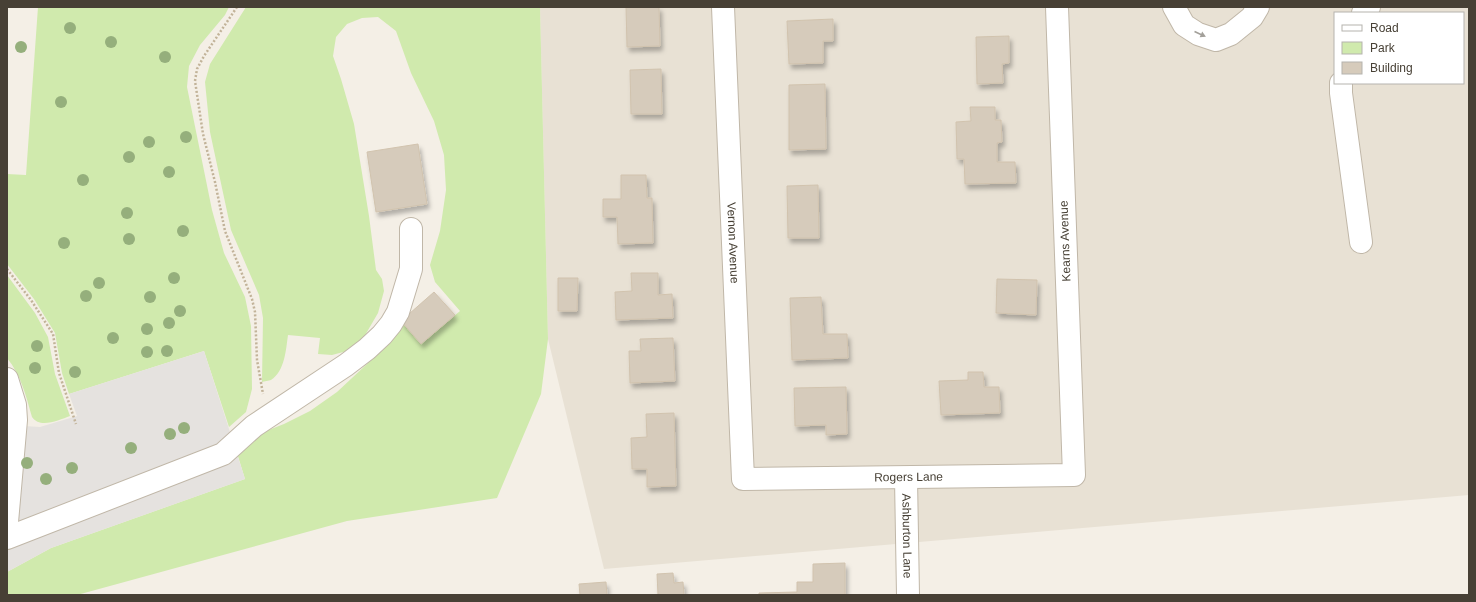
<svg xmlns="http://www.w3.org/2000/svg" width="1476" height="602" font-family="Helvetica,sans-serif">
<style>
.residential{fill:#e8e1d4;fill-rule:evenodd}
.green{fill:#d0eaad}
.parking{fill:#e5e2df}
.building{fill:#d6cbbb;stroke:#d1c3ae;filter:url(#shadow)}
.lines{fill:none;stroke-linecap:round;stroke-linejoin:round}
.minor-casing{stroke:#c0b7a8;stroke-width:24}
.path{stroke:#c2b399;stroke-width:2.5;stroke-dasharray:2 2;stroke-linecap:butt}
.minor{stroke:#fff;stroke-width:22}
.tree{fill:#95af7c}
.oneway{fill:#a3a09a}
.labels{text-anchor:middle;stroke-width:3;stroke-linejoin:round;paint-order:stroke}
.street-label{font-size:12px;fill:#474035;stroke:#fff}
</style>
<defs>
<filter id="shadow"><feDropShadow dx="2.5" dy="4.5" stdDeviation="2" flood-color="#0004"/></filter>
</defs>
<rect width="100%" height="100%" fill="#f4efe6"/>
<path class="residential" d="M 540,7 L 1469,7 L 1469,495 L 604,569 L 548,339 ZM 1335,13 L 1463,13 L 1463,83 L 1335,83 Z"/>
<g class="green">
<polygon points="38,7 229,7 225,15 200,45 189,66 187,87 212,210 224,253 245,297 251,326 252,389 246,412 229,427 204,351 69,394 62,373 55,333 34,299 7,264 7,174 26,175"/>
<path d="M 246,7 L 540,7 L 548,339 L 541,394 L 497,498 L 347,521 L 77,595 L 7,595 L 7,572 L 51,548 L 245,479 L 237,453 L 261,433 L 284,424 L 310,411 L 337,392 L 367,364 L 382,346 L 401,321 L 421,344 L 460,311 L 435,282 L 430,265 L 440,231 L 446,190 L 444,155 L 434,121 L 411,73 L 396,31 L 378,17 L 362,18 L 347,24 L 336,37 L 333,56 L 341,79 L 354,124 L 369,216 L 376,270 L 382,279 L 384,291 L 378,313 L 364,337 L 347,351 L 332,355 L 318,354 L 320,338 L 288,335 C 286,349 285,371 271,380 C 269,381 264,381 262,382 L 263,318 L 259,295 L 231,230 L 210,132 L 205,82 L 210,64 Z"/>
<path d="M 7,275 L 35,313 L 48,337 L 55,374 L 70,416 C 59,420 40,429 32,417 C 26,396 21,375 7,358 Z"/>
</g>
<polygon class="parking" points="204,351 245,479 51,548 7,572 7,425 40,427 77,416 69,394"/>
<g class="building">
<polygon points="626,7 659,7 660,46 627,47"/>
<polygon points="833,19 833,41 823,41 823,63 789,64 787,21"/>
<polygon points="1009,36 1009,63 1002,64 1003,83 977,84 976,37"/>
<polygon points="661,69 662,114 631,114 630,70"/>
<polygon points="825,84 826,149 789,150 789,85"/>
<polygon points="970,107 995,107 995,120 1001,120 1002,142 997,143 997,162 1015,162 1016,183 965,184 964,159 957,159 956,122 971,121"/>
<polygon points="418,144 427,204 376,212 367,152"/>
<polygon points="621,175 646,175 647,198 652,198 653,243 618,244 617,217 603,217 603,199 621,199"/>
<polygon points="818,185 819,238 788,238 787,186"/>
<polygon points="631,273 658,273 658,295 672,294 673,318 616,320 615,292 632,291"/>
<polygon points="558,278 578,278 577,311 558,311"/>
<polygon points="997,279 1037,280 1036,315 996,313"/>
<polygon points="434,292 455,315 421,344 401,321"/>
<polygon points="821,297 823,334 847,334 848,358 792,360 790,298"/>
<polygon points="673,338 675,381 630,383 629,351 641,351 640,339"/>
<polygon points="968,372 983,372 984,387 999,387 1000,413 941,415 939,381 968,380"/>
<polygon points="846,387 847,434 826,435 826,425 795,426 794,388"/>
<polygon points="674,413 676,486 647,487 647,469 632,469 631,438 647,437 646,414"/>
<polygon points="845,563 845,595 759,595 759,593 797,592 797,582 813,582 813,564"/>
<polygon points="673,573 674,583 683,582 684,595 658,595 657,574"/>
<polygon points="606,582 607,595 580,595 579,584"/>
</g>
<g class="lines">
<g class="minor-casing">
<g id="minor">
<path id="s1" d="M 723,7 L 743,479 L 1074,475 L 1057,7"/>
<polyline points="1174,7 1184,25 1198,34 1216,40 1231,34 1252,17 1258,7"/>
<polyline points="1363,13 1369,7"/>
<polyline points="1341,83 1341,93 1361,242"/>
<polyline points="7,379 15,405 16,420 7,522"/>
<path id="s2" d="M 906,478 L 908,595"/>
<polyline points="7,538 223,454 254,426 346,365 367,349 382,335 391,324 398,312 411,269 411,229"/>
</g>
</g>
<g class="path">
<polyline points="237,7 204,56 197,69 195,81 203,134 215,182 225,231 252,299 255,312 257,360 263,394"/>
<polyline points="7,269 31,300 53,334 59,373 76,424"/>
</g>
<use href="#minor" class="minor"/>
</g>
<g class="tree">
<circle cx="70" cy="28" r="6"/>
<circle cx="111" cy="42" r="6"/>
<circle cx="21" cy="47" r="6"/>
<circle cx="165" cy="57" r="6"/>
<circle cx="61" cy="102" r="6"/>
<circle cx="186" cy="137" r="6"/>
<circle cx="149" cy="142" r="6"/>
<circle cx="129" cy="157" r="6"/>
<circle cx="169" cy="172" r="6"/>
<circle cx="83" cy="180" r="6"/>
<circle cx="127" cy="213" r="6"/>
<circle cx="183" cy="231" r="6"/>
<circle cx="129" cy="239" r="6"/>
<circle cx="64" cy="243" r="6"/>
<circle cx="174" cy="278" r="6"/>
<circle cx="99" cy="283" r="6"/>
<circle cx="86" cy="296" r="6"/>
<circle cx="150" cy="297" r="6"/>
<circle cx="180" cy="311" r="6"/>
<circle cx="169" cy="323" r="6"/>
<circle cx="147" cy="329" r="6"/>
<circle cx="113" cy="338" r="6"/>
<circle cx="37" cy="346" r="6"/>
<circle cx="167" cy="351" r="6"/>
<circle cx="147" cy="352" r="6"/>
<circle cx="35" cy="368" r="6"/>
<circle cx="75" cy="372" r="6"/>
<circle cx="184" cy="428" r="6"/>
<circle cx="170" cy="434" r="6"/>
<circle cx="131" cy="448" r="6"/>
<circle cx="27" cy="463" r="6"/>
<circle cx="72" cy="468" r="6"/>
<circle cx="46" cy="479" r="6"/>
</g>
<defs><path id="oneway-solid" d="M-6-.8H1V-3.2L6.5 0L1 3.2V.8H-6Z"/></defs>
<use class="oneway" href="#oneway-solid" transform="translate(1200 34) rotate(24)"/>
<g class="labels">
<g class="street-label">
<text transform="translate(1065 241) rotate(-92)" y="4">Kearns Avenue</text>
<text dy="4" stroke="none"><textPath href="#s1" startOffset="236">Vernon Avenue</textPath></text>
<text dy="4" stroke="none"><textPath href="#s1" startOffset="638">Rogers Lane</textPath></text>
<text dy="4" stroke="none"><textPath href="#s2" startOffset="58">Ashburton Lane</textPath></text>
</g>
</g>
<rect width="1476" height="602" fill="none" stroke="#474035" stroke-width="16"/>
<rect x="1334" y="12" width="130" height="72" fill="#ffffff" stroke="#b5b3ae"/>
<rect x="1342" y="25" width="20" height="6" fill="#ffffff" stroke="#b5b3ae"/>
<text x="1370" y="32" font-size="12" fill="#474035">Road</text>
<rect x="1342" y="42" width="20" height="12" fill="#d0eaad" stroke="#b5b3ae"/>
<text x="1370" y="52" font-size="12" fill="#474035">Park</text>
<rect x="1342" y="62" width="20" height="12" fill="#d6cbbb" stroke="#b5b3ae"/>
<text x="1370" y="72" font-size="12" fill="#474035">Building</text>
</svg>
